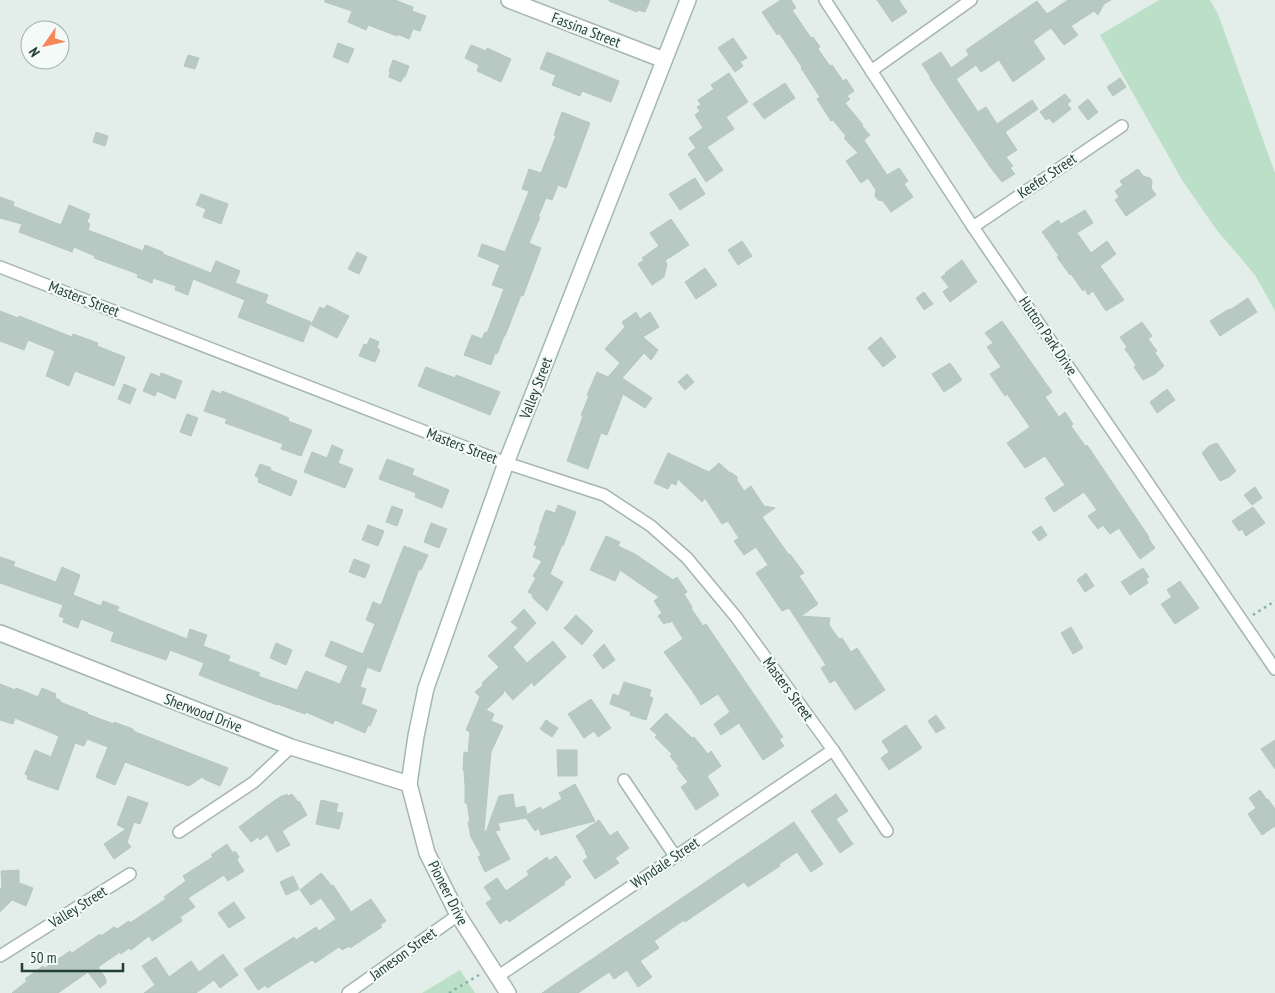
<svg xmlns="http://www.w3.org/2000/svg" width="1275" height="993" font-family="'PT Sans Narrow',sans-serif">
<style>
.green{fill:#bcdfc7}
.building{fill:#b8c8c3;stroke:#b5c7c1}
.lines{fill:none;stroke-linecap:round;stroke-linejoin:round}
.minor-casing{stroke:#a5b5b1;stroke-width:14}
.tertiary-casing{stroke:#a5b5b1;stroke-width:18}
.secondary-casing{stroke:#a1b9b2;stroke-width:18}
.path{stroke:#83b2a5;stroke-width:2.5;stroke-dasharray:2.5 4;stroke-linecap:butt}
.minor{stroke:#fff;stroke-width:11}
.tertiary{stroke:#fff;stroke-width:15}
.secondary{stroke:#fff;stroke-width:15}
.labels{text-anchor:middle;stroke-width:4.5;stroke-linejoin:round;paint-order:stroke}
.street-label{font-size:15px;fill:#223f39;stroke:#f4faf7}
</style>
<rect width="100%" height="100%" fill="#e3ede9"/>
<g class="green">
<polygon points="1159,0 1210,0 1218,14 1275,173 1275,311 1255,275 1216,229 1182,180 1100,35"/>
<polygon points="460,970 475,993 422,993"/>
</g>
<g class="building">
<polygon points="325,0 395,0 413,7 412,11 426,16 420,31 413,29 409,39 397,34 397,36 368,25 366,30 348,22 352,11 325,2"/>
<polygon points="609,0 650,0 645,12 638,10 637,12 609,1"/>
<polygon points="781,0 791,0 796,8 792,10 811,38 813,37 820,47 818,49 830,66 832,65 843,81 846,79 854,91 847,96 850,99 845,103 863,125 862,126 870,135 864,140 887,175 899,168 908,181 904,184 913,197 891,212 883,201 878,200 875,196 876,190 868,178 861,183 846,161 858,153 844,138 846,136 833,120 831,121 817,99 820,97 801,68 802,67 779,33 777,35 762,12"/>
<polygon points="877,0 899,0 907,12 892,22"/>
<polygon points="1068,0 1111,0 1104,4 1098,15 1094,11 1071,26 1078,35 1064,45 1051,28 1033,41 1045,59 1013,82 999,60 981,72 976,65 956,79 978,112 986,107 997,124 1032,100 1038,109 1005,132 1017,150 1006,157 1013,166 1010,168 1015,174 1002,182 991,168 954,114 930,78 931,78 922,64 941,52 951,68 969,55 966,50 1037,1 1047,14"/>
<polygon points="733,38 747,58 740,62 743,66 735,72 718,48"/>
<polygon points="338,43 354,49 348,63 333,57"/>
<polygon points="471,45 486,51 487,48 511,59 501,82 477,71 479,65 465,58"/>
<polygon points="547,52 619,81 611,102 582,91 580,96 552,85 556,75 540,69"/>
<polygon points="188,55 199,58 195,69 184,66"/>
<polygon points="393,60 409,66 405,77 403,77 401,82 389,77 390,72 389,71"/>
<polygon points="729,73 748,102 726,117 734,129 707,147 723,170 706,182 688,154 696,148 689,138 703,128 695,115 700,111 697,107 701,105 698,100 714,89 711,85"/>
<polygon points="1120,78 1126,87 1113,96 1107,87"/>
<polygon points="785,83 795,98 764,119 753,104"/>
<polygon points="1065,94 1071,101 1067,104 1071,109 1053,123 1049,118 1046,120 1040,112"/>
<polygon points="1088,99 1098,112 1088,120 1078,107"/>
<polygon points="562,112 590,123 566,188 558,185 552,200 546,198 538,217 540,217 529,243 541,248 523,296 521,295 505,336 504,336 497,354 495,353 491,365 464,355 472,335 482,339 485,332 487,333 504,289 492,285 500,265 478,256 482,244 505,252 529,191 522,189 529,169 541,173 556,136 554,135"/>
<polygon points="96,132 108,136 105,146 93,142"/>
<polygon points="1138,169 1143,176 1150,178 1152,181 1151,188 1156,195 1126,216 1115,200 1119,197 1115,191 1123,185 1120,181"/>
<polygon points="695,178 705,194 680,210 669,194"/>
<polygon points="201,194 228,204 221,224 203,217 206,209 196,205"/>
<polygon points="0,197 14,202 13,206 61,225 69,205 90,214 87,222 90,224 88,230 143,251 145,245 163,252 163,254 211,273 216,261 240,271 235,283 268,295 265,303 311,322 303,342 238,317 245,300 193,279 188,295 175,290 176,286 153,278 152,283 137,277 138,274 94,258 95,256 74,247 72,252 19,232 22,224 0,218"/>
<polygon points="1085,210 1093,223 1077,233 1091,253 1107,241 1116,254 1100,266 1124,300 1106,311 1093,291 1088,295 1085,289 1083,291 1071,274 1070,275 1057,257 1059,256 1042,232 1058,220 1061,224"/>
<polygon points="671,219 689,245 669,258 668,258 665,261 667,264 664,277 652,285 638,264 644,260 642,258 659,246 650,233"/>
<polygon points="742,241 752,256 738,265 728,250"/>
<polygon points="357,252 367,257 359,274 348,269"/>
<polygon points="962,260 977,282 950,302 943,292 949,287 941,277 946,274 945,273"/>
<polygon points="705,268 717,285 696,299 685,282"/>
<polygon points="924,292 933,304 924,310 916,298"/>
<polygon points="1248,298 1257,312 1220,336 1210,321 1229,309 1230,310"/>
<polygon points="327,305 349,316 337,338 311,325 320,307 324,309"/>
<polygon points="0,311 18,318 19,316 72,337 73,334 98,343 97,346 125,357 114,386 75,371 69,386 46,376 55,351 28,340 24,350 0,341"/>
<polygon points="636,312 640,319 650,312 659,327 643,337 658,350 651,360 644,353 622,378 652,398 645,408 623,394 607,435 601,433 588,469 567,461 583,416 581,415 589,396 587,395 597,372 608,377 620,363 605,349 625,327 622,322"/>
<polygon points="1002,321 1052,392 1045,397 1059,417 1065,412 1073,424 1071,426 1086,447 1087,445 1149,537 1148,538 1155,548 1140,559 1119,528 1110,534 1103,525 1098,529 1088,516 1097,510 1084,492 1054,512 1045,498 1065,485 1045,456 1025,468 1007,443 1030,427 1007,394 1005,396 990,374 1001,367 987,347 993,343 985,333"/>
<polygon points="1142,322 1152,336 1148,339 1157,351 1155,353 1164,366 1155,374 1143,380 1134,367 1136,365 1125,349 1127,347 1120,337"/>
<polygon points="881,337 896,357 883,367 868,348"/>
<polygon points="370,338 379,342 377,348 380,350 375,362 359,356 364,344 367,345"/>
<polygon points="950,363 962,380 944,392 932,374"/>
<polygon points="426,367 455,378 456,375 500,392 490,415 418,386"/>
<polygon points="151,373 160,377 161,373 182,381 175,399 157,391 155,396 143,391"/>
<polygon points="687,374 694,382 685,390 678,382"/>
<polygon points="124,384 136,389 130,404 118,399"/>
<polygon points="1167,389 1175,400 1157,413 1150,402"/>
<polygon points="212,390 221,394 222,391 250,402 289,418 288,421 312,430 301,456 281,449 283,444 225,423 227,419 204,411"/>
<polygon points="187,414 198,418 191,436 180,432"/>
<polygon points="1217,443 1236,471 1229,477 1220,481 1202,453 1209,446"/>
<polygon points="332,445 343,450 338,463 353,469 345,488 304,472 312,452 327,458"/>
<polygon points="668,453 709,472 719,463 730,473 732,473 737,477 737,480 744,491 751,486 764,506 775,508 762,517 789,555 790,554 804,573 799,576 818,604 801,616 830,618 829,625 839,639 842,638 851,652 857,648 885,690 855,710 835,680 830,683 821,668 826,665 791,611 789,608 782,611 756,573 768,565 756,547 744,555 734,541 739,538 728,521 722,524 705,498 702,502 678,479 676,485 671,483 668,489 654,483"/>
<polygon points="387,459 414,469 412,475 449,490 442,508 415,497 416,493 379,479"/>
<polygon points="260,464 271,468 270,470 297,481 291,496 258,482 259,478 255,476"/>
<polygon points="1255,487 1262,498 1252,505 1244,495"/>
<polygon points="558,505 576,512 563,546 562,545 550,574 563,582 547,611 532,597 533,595 528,592 536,578 533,576 542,561 533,557 537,546 534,545 540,529 539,529 546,510 555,513"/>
<polygon points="392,506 403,510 397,526 386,522"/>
<polygon points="1253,507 1265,523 1246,536 1242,529 1239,531 1232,521"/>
<polygon points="431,523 447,529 439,548 424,542"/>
<polygon points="368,525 384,531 378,546 362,540"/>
<polygon points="1041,526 1047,535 1039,541 1032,532"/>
<polygon points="606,536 620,542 618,546 635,554 673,580 677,577 687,592 684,594 692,607 691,608 703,626 706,624 783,737 779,739 784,746 763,760 739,723 721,735 714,724 730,712 718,694 701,705 695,695 664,652 683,639 672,621 669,623 668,622 664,624 658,616 662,613 654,601 659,597 620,570 615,581 590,570"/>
<polygon points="404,546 428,555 421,570 419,569 380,672 367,667 360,687 366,689 361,704 377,710 370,726 368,725 365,733 335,720 333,724 306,712 305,714 277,704 277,705 199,675 204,663 170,650 166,660 111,641 114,632 81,619 78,628 63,622 64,618 59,616 63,605 0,583 0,557 15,562 13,566 56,582 62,567 80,575 73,595 101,606 103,601 119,607 117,611 187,639 190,629 207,635 203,646 230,656 228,661 260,673 258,676 297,690 306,671 340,684 348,666 325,656 331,641 363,654 375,624 366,620 373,602 381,605"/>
<polygon points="354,559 370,565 365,578 349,572"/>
<polygon points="1143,568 1149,577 1146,579 1148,583 1130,595 1121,582"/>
<polygon points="1086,573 1094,586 1085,592 1077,580"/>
<polygon points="1180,581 1199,608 1175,624 1161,604 1172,597 1167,590"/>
<polygon points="524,609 536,623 513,647 527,663 553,641 566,657 534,686 532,682 513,700 504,690 503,694 486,710 494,714 491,721 503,726 491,752 484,831 486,832 499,796 513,794 515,808 525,806 527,815 540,807 542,810 562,799 559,793 575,784 595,821 541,835 539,828 535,831 526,818 498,823 500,830 495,831 510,859 485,872 478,857 481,855 471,837 468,822 470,822 467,803 465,803 465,785 464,770 463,770 464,752 468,753 470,732 466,730 480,697 475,692 483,685 482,683 499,667 488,656 518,628 511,622"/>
<polygon points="576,615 593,631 582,645 564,628"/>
<polygon points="1071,627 1083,648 1073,654 1061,633"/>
<polygon points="276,643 292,650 286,665 270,658"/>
<polygon points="604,644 615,660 603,669 593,655"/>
<polygon points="624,682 651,690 649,696 653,698 646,720 630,715 631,712 610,704 613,694 619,696"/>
<polygon points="0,684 15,690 16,688 38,697 42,688 56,694 55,698 60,700 60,702 88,713 87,714 114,724 114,722 133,729 133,731 228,768 220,786 204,779 202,777 189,786 125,762 115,785 96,777 108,747 87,739 84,746 75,743 58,790 27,779 28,776 25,774 35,750 51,757 59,736 15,718 13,724 0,720"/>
<polygon points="591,699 611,728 598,737 594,731 584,738 568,714"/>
<polygon points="666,713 692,738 694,737 708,754 711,751 721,766 707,776 719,795 696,810 681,787 688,782 677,768 679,767 670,756 672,754 655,737 657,735 650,729"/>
<polygon points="936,715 945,728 936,733 928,721"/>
<polygon points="546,720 558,728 552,737 540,729"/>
<polygon points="906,725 922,748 889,770 881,758 889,752 882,741"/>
<polygon points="1275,740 1275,769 1261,749"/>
<polygon points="557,750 577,750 577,776 558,776"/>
<polygon points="1260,790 1267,800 1268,799 1275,809 1275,826 1262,835 1248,814 1256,808 1249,798"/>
<polygon points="287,794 288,796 292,794 298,802 299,801 307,815 282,831 290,845 277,852 267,834 260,840 258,837 251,842 239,827 271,803 283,795 284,796"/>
<polygon points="836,794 848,811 836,819 853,844 840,853 811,811"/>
<polygon points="128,796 148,803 140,824 134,822 127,842 131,847 114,859 104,844 126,829 117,825"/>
<polygon points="321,800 338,804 336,812 343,813 339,829 316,824"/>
<polygon points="599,820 610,836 617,831 629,848 615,858 619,863 595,879 583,861 588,857 585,853 586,852 576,836"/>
<polygon points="794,822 823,864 811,872 797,852 779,864 780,866 748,887 744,882 685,922 684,920 654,941 659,948 640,961 652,977 638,987 627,970 614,979 609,972 578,993 542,993"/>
<polygon points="227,844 232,852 236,852 239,857 237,860 244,871 228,881 224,875 188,898 195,907 180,917 182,921 152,941 149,936 131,950 129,948 121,954 120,952 98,967 106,979 106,983 100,988 88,972 58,993 12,993 27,981 25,979 43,966 45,968 70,951 72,953 100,934 101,936 114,927 117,929 129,921 130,923 166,899 164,897 186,881 183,876 213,857 211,855"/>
<polygon points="556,856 571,877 564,882 565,884 509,922 507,919 500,924 486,903 492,899 484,887 497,878 506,891 529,875 527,871 547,857 549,861"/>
<polygon points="19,870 19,883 33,888 26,906 12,900 0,912 0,889 2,887 1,871"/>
<polygon points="321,873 332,886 333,885 351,912 371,899 386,921 380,925 382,927 350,948 349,946 342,950 339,947 315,963 312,960 267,988 266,985 258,990 244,969 294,937 296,940 316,927 319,931 336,919 321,898 311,905 300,890"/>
<polygon points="293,876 299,889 286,895 280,882"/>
<polygon points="234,902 245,918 229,928 218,913"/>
<polygon points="223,954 238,975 220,988 214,980 196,993 144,993 155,985 142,966 156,957 169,977 191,961 199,972"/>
</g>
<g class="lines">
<g class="minor-casing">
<g id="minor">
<polyline points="825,0 973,227 1275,669"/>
<polyline points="871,71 971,0"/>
<polyline points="973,227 1122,126"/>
<polyline points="0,267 506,463 604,495 651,526 687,558 736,617 833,750 887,831"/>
<polyline points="624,780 675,856"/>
<polyline points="179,832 254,782 291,747"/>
<polyline points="0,956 130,874"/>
<polyline points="497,977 833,750"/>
<polyline points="348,993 458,915"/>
</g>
</g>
<g class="tertiary-casing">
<g id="tertiary">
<polyline points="509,0 664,60"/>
<polyline points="0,633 291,747 409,784 427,853 458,915 508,993"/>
</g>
</g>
<g class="secondary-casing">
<polyline id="secondary" points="409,784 416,736 426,688 506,463 688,0"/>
</g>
<g class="path">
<polyline points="1253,615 1275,601"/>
<polyline points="449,993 479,975"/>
</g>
<use href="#minor" class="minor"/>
<use href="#tertiary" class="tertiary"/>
<use href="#secondary" class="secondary"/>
</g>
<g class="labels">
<g class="street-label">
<text transform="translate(586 30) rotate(21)" y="5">Fassina Street</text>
<text transform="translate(1047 176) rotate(-34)" y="5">Keefer Street</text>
<text transform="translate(84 299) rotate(21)" y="5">Masters Street</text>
<text transform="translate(1048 336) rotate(56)" y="5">Hutton Park Drive</text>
<text transform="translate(536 388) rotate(-69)" y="5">Valley Street</text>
<text transform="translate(462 446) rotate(21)" y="5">Masters Street</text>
<text transform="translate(788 689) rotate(54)" y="5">Masters Street</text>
<text transform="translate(203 713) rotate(21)" y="5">Sherwood Drive</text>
<text transform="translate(665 863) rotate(-34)" y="5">Wyndale Street</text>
<text transform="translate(448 893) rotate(63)" y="5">Pioneer Drive</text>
<text transform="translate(78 907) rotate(-32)" y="5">Valley Street</text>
<text transform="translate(403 954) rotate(-36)" y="5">Jameson Street</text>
</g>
</g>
<g transform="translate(45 45) rotate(236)"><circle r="24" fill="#f4faf7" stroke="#a0afab"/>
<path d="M0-4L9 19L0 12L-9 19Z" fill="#f5875a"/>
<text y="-8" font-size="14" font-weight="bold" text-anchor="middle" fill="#223f39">N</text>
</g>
<path d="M22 963v8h101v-8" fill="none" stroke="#223f39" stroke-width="2.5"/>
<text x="30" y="963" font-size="15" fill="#223f39" stroke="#f4faf7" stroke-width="4" paint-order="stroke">50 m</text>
</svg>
